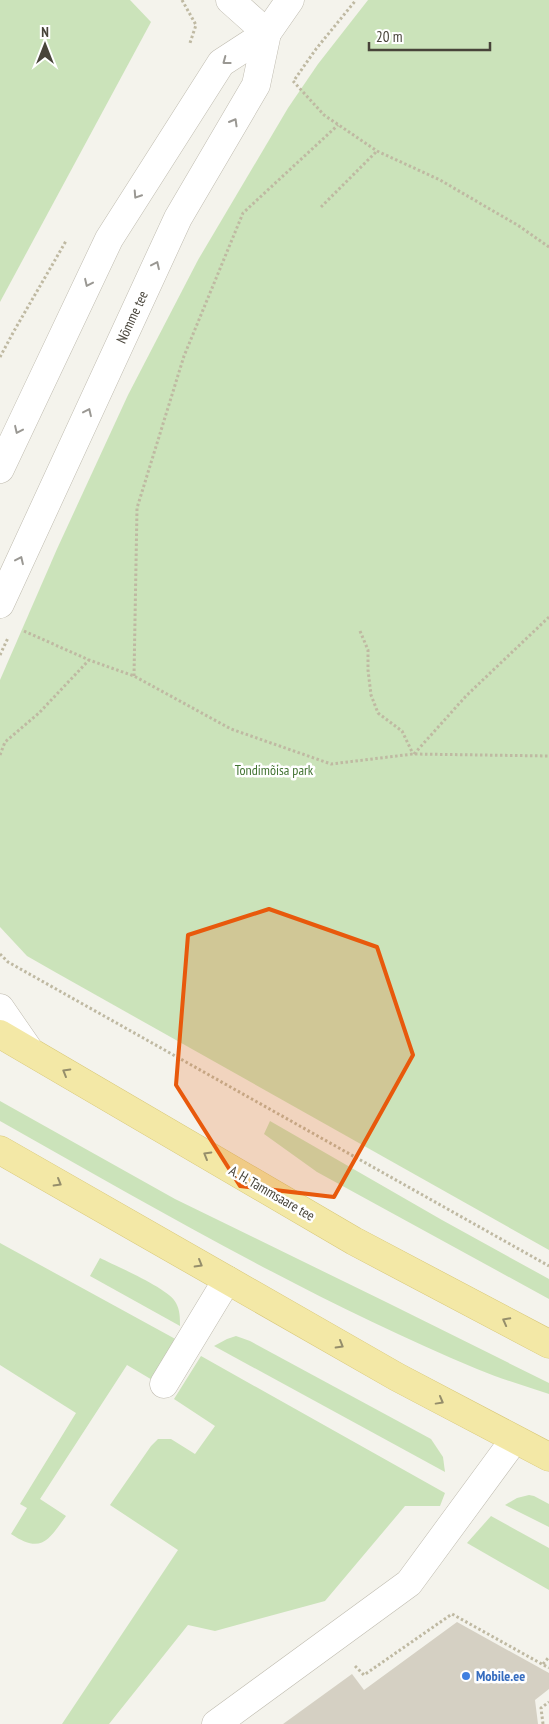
<svg xmlns="http://www.w3.org/2000/svg" width="549" height="1724" font-family="'PT Sans Narrow',sans-serif">
<style>
.green{fill:#cbe3ba}
.building{fill:#d5d0c3}
.lines{fill:none;stroke-linecap:round;stroke-linejoin:round}
.minor-casing{stroke:#bfbbaf;stroke-width:29}
.major-casing{stroke:#d7c777;stroke-width:29}
.path{stroke:#bfb9a2;stroke-width:3;stroke-dasharray:2.5 2.5;stroke-linecap:butt}
.minor{stroke:#fff;stroke-width:28}
.major{stroke:#f3e8a6;stroke-width:28}
.oneway{stroke:#9a9893}
.oneway2{stroke:#958e6b}
.marked{fill:#e8590c;fill-opacity:0.2;stroke:#e8590c;stroke-width:4;stroke-linejoin:round}
.shop-dot{fill:#3f7fe0;stroke:#fff;stroke-width:2}
.labels{text-anchor:middle;stroke-width:5;stroke-linejoin:round;paint-order:stroke}
.street-label{font-size:14px;fill:#48443a;stroke:#fff}
.park-label{font-size:14px;fill:#437433;stroke:#fff}
.shop-label{font-size:14px;font-weight:bold;fill:#366cbe;stroke:#fff;text-anchor:start}
</style>
<rect width="100%" height="100%" fill="#f4f3ec"/>
<g class="green">
<polygon points="0,0 130,0 151,22 0,302"/>
<polygon points="368,0 549,0 549,1250 55,972 27,956 0,927 0,680 57,549 128,395 198,260 288,108 318,64"/>
<path d="M 0,1101 L 175,1199 L 386,1302 L 549,1383 L 549,1394 C 525,1386 501,1379 477,1369 C 312,1300 156,1209 0,1121 Z"/>
<polygon points="270,1121 442,1220 549,1279 549,1299 317,1172 264,1134"/>
<path d="M 0,1243 L 179,1341 L 154,1381 L 127,1365 L 40,1499 L 66,1516 C 48,1541 41,1554 11,1534 L 27,1508 L 20,1504 L 76,1413 L 0,1365 Z"/>
<path d="M 100,1258 C 116,1266 170,1289 176,1303 C 180,1310 180,1318 180,1326 L 90,1276 Z"/>
<polygon points="236,1336 250,1341 431,1439 443,1457 445,1472 214,1346 227,1339"/>
<polygon points="201,1356 445,1493 440,1506 405,1506 325,1601 215,1631 188,1625 109,1724 62,1724 178,1550 110,1505 151,1446 158,1439 171,1439 195,1454 215,1426 174,1399"/>
<polygon points="529,1495 534,1496 549,1504 549,1527 505,1505 517,1498"/>
<polygon points="491,1516 549,1548 549,1590 467,1543"/>
</g>
<polygon class="building" points="457,1622 549,1673 549,1689 535,1700 538,1724 283,1724 352,1674 364,1690"/>
<g class="lines">
<g class="minor-casing">
<g id="minor">
<polyline points="230,0 267,33"/>
<polyline points="0,469 109,239 221,63 267,33"/>
<polyline points="0,604 178,218 256,85 267,33 290,0"/>
<polyline points="0,1008 29,1050"/>
<polyline points="164,1384 227,1280"/>
<polyline points="216,1724 409,1583 514,1440"/>
</g>
</g>
<g class="major-casing">
<g id="major">
<polyline points="0,1034 354,1241 549,1344"/>
<polyline points="0,1150 397,1377 549,1457"/>
</g>
</g>
<g class="path">
<polyline points="182,0 196,25 190,43"/>
<polyline points="295,79 316,49 356,0"/>
<polyline points="293,81 324,115 377,151 440,180 519,226 549,247"/>
<polyline points="321,207 377,151"/>
<polyline points="0,357 14,331 66,241"/>
<polyline points="24,631 89,660 134,676 231,729 331,764 413,754 549,756"/>
<polyline points="360,631 368,650 368,670 371,695 378,713 402,731 413,754"/>
<polyline points="0,655 8,638"/>
<polyline points="134,676 137,508 184,356 243,213 338,125"/>
<polyline points="414,754 466,696 549,617"/>
<polyline points="0,755 5,742 39,713 89,660"/>
<polyline points="0,954 8,962 549,1266"/>
<polyline points="543,1664 549,1657"/>
<polyline points="355,1666 364,1675 452,1614 549,1668"/>
<polyline points="543,1724 541,1708 549,1702"/>
</g>
<use href="#minor" class="minor"/>
<use href="#major" class="major"/>
</g>
<defs><path id="oneway-chevron" d="M-2-3.5L2.5 0L-2 3.5" fill="none" stroke-width="1.6" stroke-linecap="round" stroke-linejoin="round" transform="scale(1.25)"/></defs>
<g class="oneway">
<use href="#oneway-chevron" transform="translate(226 61) rotate(143)"/>
<use href="#oneway-chevron" transform="translate(234 122) rotate(-60)"/>
<use href="#oneway-chevron" transform="translate(137 195) rotate(123)"/>
<use href="#oneway-chevron" transform="translate(156 265) rotate(-65)"/>
<use href="#oneway-chevron" transform="translate(88 283) rotate(115)"/>
<use href="#oneway-chevron" transform="translate(88 412) rotate(-65)"/>
<use href="#oneway-chevron" transform="translate(18 430) rotate(115)"/>
<use href="#oneway-chevron" transform="translate(20 560) rotate(-65)"/>
</g>
<g class="oneway2">
<use href="#oneway-chevron" transform="translate(66 1072) rotate(-150)"/>
<use href="#oneway-chevron" transform="translate(207 1155) rotate(-150)"/>
<use href="#oneway-chevron" transform="translate(58 1183) rotate(30)"/>
<use href="#oneway-chevron" transform="translate(199 1264) rotate(30)"/>
<use href="#oneway-chevron" transform="translate(506 1321) rotate(-152)"/>
<use href="#oneway-chevron" transform="translate(340 1345) rotate(30)"/>
<use href="#oneway-chevron" transform="translate(440 1401) rotate(29)"/>
</g>
<path class="marked" d="M 269,909 L 377,947 L 413,1055 L 334,1197 L 240,1186 L 176,1085 L 188,935 Z"/>
<circle class="shop-dot" cx="466" cy="1676" r="5"/>
<g class="labels">
<g class="street-label">
<text transform="translate(132 317) rotate(-65)" y="5">Nõmme tee</text>
<text transform="translate(272 1193) rotate(30)" y="5">A. H. Tammsaare tee</text>
</g>
<g class="park-label">
<text x="274" y="775">Tondimõisa park</text>
</g>
<g class="shop-label">
<text x="476" y="1681">Mobile.ee</text>
</g>
</g>
<g transform="translate(45 45)" stroke="#ffffff" stroke-width="4" paint-order="stroke">
<path d="M0-4L9 19L0 12L-9 19Z" fill="#48443a"/>
<text y="-8" font-size="14" font-weight="bold" text-anchor="middle" fill="#48443a">N</text>
</g>
<path d="M369 42v8h121v-8" fill="none" stroke="#48443a" stroke-width="2.5"/>
<text x="376" y="42" font-size="15" fill="#48443a" stroke="#ffffff" stroke-width="4" paint-order="stroke">20 m</text>
</svg>
